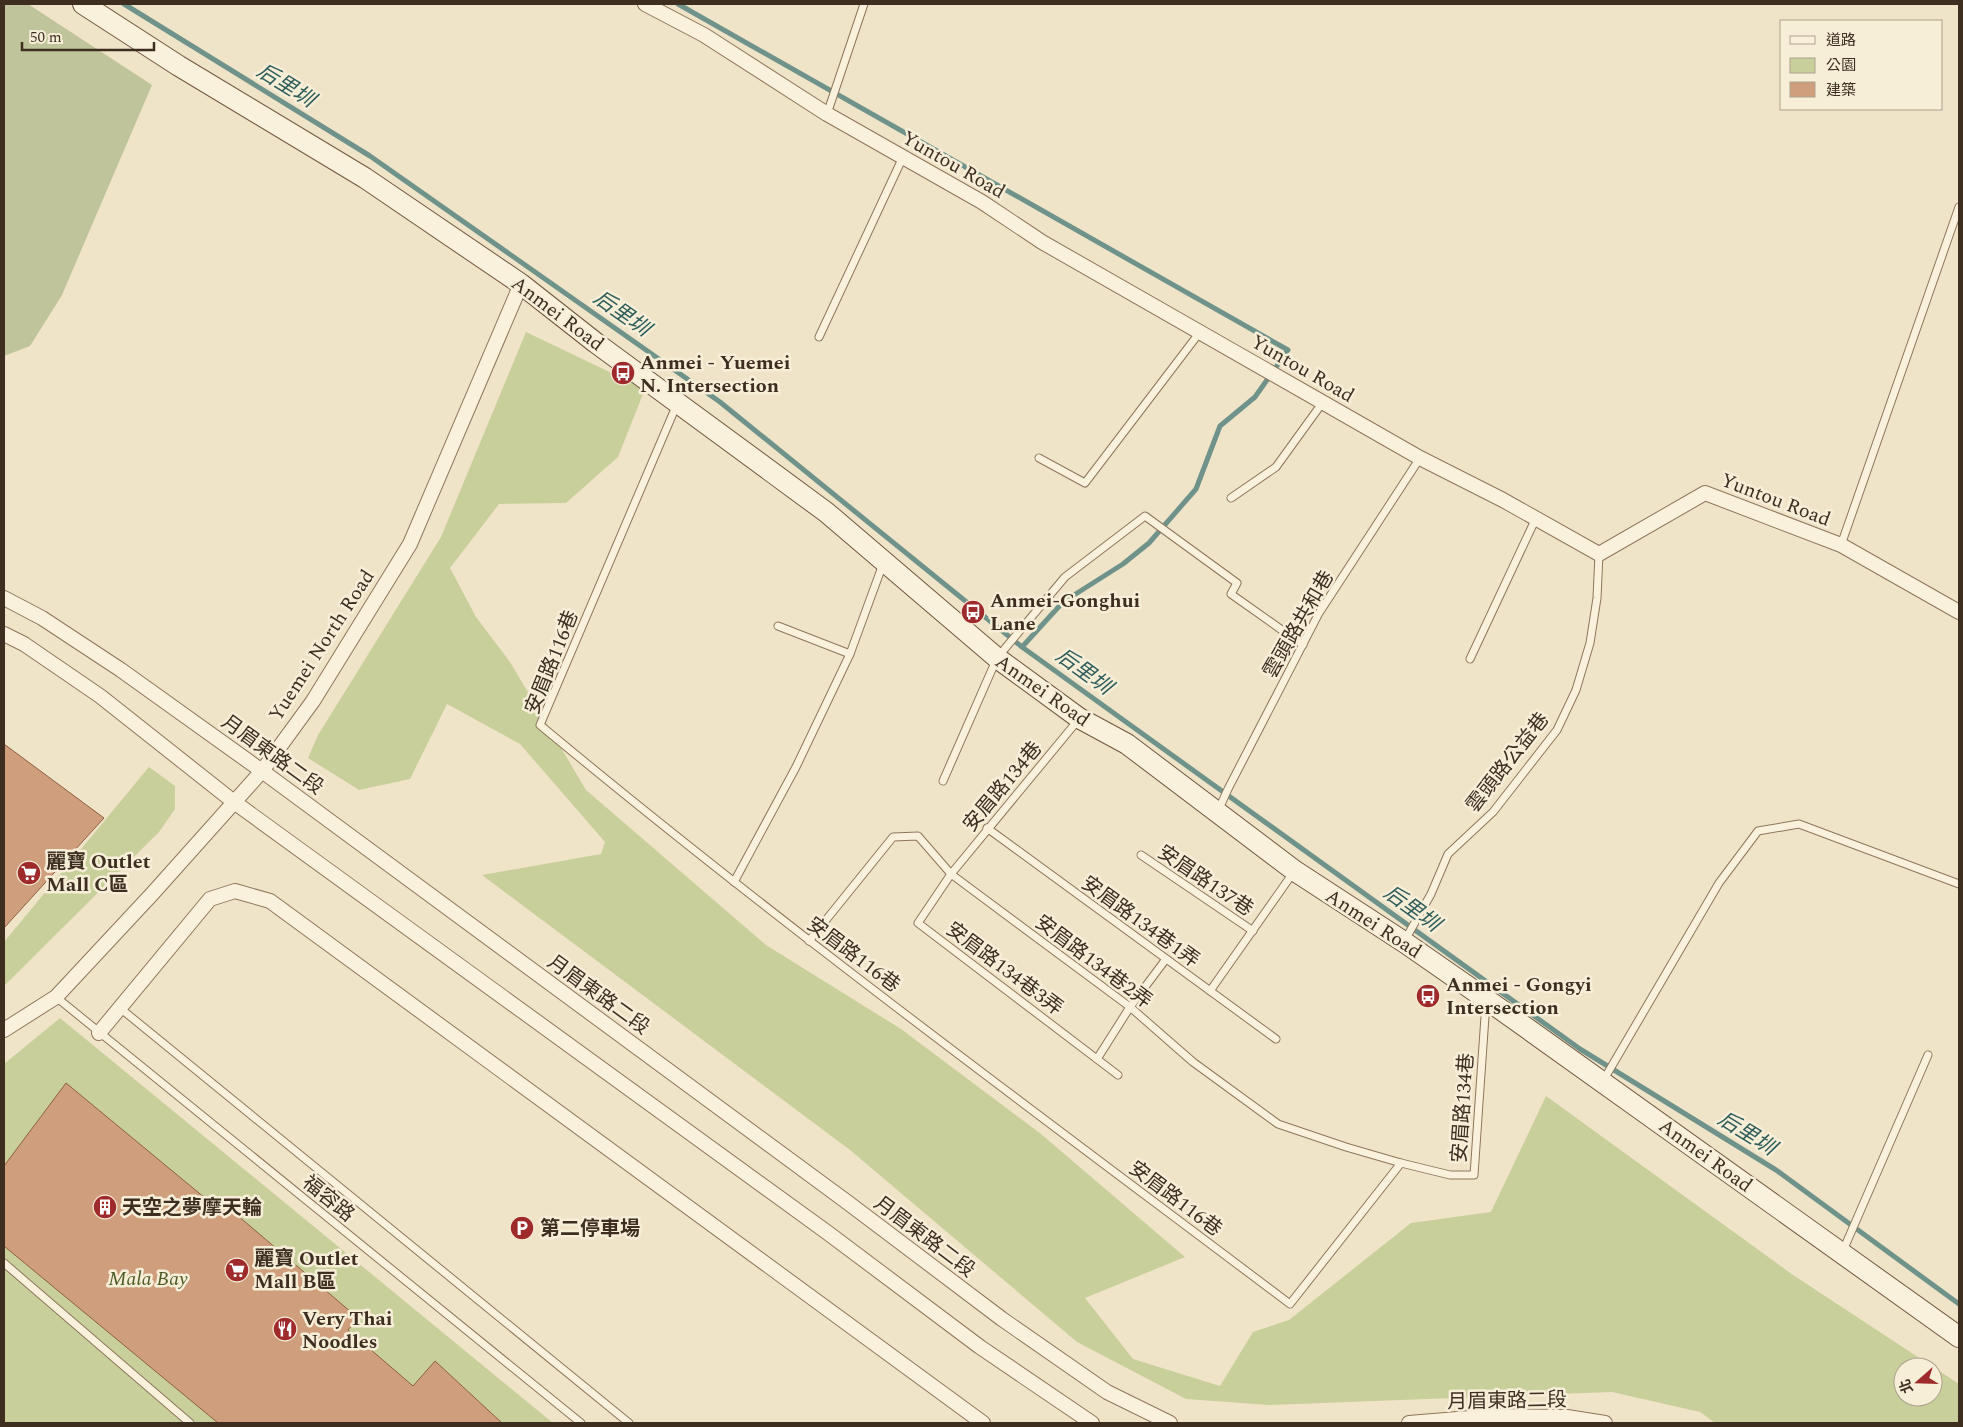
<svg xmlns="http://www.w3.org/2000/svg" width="1963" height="1427" font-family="Spectral,'Noto Sans TC',serif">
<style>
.green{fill:#c9cf9b;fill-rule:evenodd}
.cemetery{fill:#bfc49a}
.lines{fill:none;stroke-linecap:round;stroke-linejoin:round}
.stream{stroke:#6f938a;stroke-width:5}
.building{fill:#cf9f7d;stroke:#8d5f41}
.lane-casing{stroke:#8d765c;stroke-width:9}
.street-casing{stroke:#8d765c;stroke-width:16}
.secondary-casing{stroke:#6f573f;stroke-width:22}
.lane{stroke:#faf1dc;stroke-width:7}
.street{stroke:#faf1dc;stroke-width:14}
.secondary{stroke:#faf1dc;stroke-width:20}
.labels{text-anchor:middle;stroke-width:5;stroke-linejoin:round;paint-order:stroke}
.street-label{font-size:20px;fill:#3d2e20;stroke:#f7eed8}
.poi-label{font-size:20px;font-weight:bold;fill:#3d2e20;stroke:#f7eed8;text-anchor:start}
.park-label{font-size:20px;font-style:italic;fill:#4d5a26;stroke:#f7eed8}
.water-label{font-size:21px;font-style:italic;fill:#2f5d5a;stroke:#f7eed8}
</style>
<rect width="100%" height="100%" fill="#f0e4c8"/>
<g class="green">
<path d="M 526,332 L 645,389 L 618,457 L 566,503 L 499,504 L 450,568 L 476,617 L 510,662 L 586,790 L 766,945 L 901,1029 L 1041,1134 L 1185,1257 L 1085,1298 L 1133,1359 L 1220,1386 L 1253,1332 L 1289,1320 L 1411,1223 L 1491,1212 L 1546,1096 L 1793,1275 L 1959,1384 L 1959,1423 L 1715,1423 L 1700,1412 L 1612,1392 L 1269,1405 L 1186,1399 L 1077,1342 L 850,1150 L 482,875 L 601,854 L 605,842 L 520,744 L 447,704 L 410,779 L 359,790 L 308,758 L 318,735 L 441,537 ZM 1903,1367 L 1933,1367 L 1933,1397 L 1903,1397 Z"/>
<polygon points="149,767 175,786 175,809 159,832 4,986 4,942"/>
<polygon points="60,1018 553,1423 4,1423 4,1064"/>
</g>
<polygon class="cemetery" points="4,4 28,4 152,85 62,295 30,346 4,356"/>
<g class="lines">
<g class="stream">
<polyline points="124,4 370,156 720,402 1022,647 1580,1049 1776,1170 1959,1304"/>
<polyline points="678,4 1288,350 1255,397 1220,426 1196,489 1149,543 1123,564 1063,602 1022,647"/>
</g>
</g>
<g class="building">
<polygon points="4,744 104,818 4,928"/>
<polygon points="66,1083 211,1203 217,1198 358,1318 348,1330 413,1386 435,1361 502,1423 218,1423 4,1246 4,1166"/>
</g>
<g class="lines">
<g class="lane-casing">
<g id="lane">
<polyline points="827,114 864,4"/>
<polyline points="819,337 903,157"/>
<path d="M 677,404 L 540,725 C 783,927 1038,1114 1290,1304 L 1401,1163"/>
<polyline points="1039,458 1085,483 1200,332"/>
<polyline points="1231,498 1276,467 1323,402"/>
<polyline points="1841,545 1959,207"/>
<polyline points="778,626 850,654"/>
<polyline points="1470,659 1536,518"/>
<polyline points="1079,719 951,874 918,923 1118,1075"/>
<polyline points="943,781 997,658 1065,577 1145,516 1237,583 1231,594 1303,645"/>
<polyline points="1218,811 1228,789 1319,613 1420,458"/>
<polyline points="987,828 1276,1039"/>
<polyline points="1141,855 1253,931"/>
<polyline points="734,882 796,767 850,654 883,564"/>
<polyline points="1405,940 1431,894 1448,854 1493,812 1557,730 1576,690 1590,643 1597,598 1599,554"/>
<polyline points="809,941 893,837 918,836 951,874 1130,1007 1193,1062 1278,1124 1346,1147 1401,1163 1450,1175 1474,1175 1486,1002"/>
<polyline points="1210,991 1293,873"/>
<polyline points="56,997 581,1423"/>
<polyline points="120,1008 629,1423"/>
<polyline points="1097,1059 1130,1007 1166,959"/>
<polyline points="1603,1081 1719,883 1758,831 1799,824 1959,884"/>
<polyline points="1842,1253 1928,1055"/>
<polyline points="4,1263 190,1423"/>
</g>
</g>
<g class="street-casing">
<g id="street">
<polyline points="645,4 704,35 827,114 982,202 1042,242 1420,458 1503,500 1599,554 1705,493 1841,545 1959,612"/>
<polyline points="4,598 42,618 121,670 262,771 847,1202 1002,1319 1107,1392 1170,1423"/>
<polyline points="4,634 24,644 100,696 234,802 828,1233 980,1347 1092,1423"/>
<polyline points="4,1030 56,997 153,893 262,771 313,701 410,544 521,284"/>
<polyline points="99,1033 210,899 235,891 270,901 983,1423"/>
<polyline points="1409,1423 1494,1416 1567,1417 1605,1423"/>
</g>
</g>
<g class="secondary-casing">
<polyline id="secondary" points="83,4 179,66 365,178 521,284 596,343 826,512 997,658 1079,718 1127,744 1295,871 1404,942 1486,999 1959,1337"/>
</g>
<use href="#lane" class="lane"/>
<use href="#street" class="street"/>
<use href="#secondary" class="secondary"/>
</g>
<defs>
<g id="bus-disc" transform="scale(1.25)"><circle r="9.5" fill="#9e2a2b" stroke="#f7eed8"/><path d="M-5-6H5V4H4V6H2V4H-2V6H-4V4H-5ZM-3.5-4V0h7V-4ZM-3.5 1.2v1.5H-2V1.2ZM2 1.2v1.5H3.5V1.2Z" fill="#fff"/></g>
<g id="supermarket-disc" transform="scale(1.25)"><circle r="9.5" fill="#9e2a2b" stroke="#f7eed8"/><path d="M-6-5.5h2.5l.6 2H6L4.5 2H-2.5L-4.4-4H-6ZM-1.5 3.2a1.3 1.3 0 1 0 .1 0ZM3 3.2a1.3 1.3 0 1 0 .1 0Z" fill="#fff"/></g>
<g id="building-disc" transform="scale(1.25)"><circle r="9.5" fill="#9e2a2b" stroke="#f7eed8"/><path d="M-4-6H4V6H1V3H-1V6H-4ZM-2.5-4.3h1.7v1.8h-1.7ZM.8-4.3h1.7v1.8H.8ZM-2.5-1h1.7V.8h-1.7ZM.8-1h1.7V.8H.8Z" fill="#fff"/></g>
<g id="parking-disc" transform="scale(1.25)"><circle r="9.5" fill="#9e2a2b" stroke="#f7eed8"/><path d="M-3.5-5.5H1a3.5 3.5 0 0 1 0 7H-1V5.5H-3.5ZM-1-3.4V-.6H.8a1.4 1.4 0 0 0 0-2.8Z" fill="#fff"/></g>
<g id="restaurant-disc" transform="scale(1.25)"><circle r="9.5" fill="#9e2a2b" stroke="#f7eed8"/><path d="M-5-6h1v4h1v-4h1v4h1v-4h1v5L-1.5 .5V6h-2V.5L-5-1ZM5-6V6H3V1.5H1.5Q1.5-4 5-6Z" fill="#fff"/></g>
</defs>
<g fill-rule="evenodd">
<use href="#bus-disc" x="623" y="373"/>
<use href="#bus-disc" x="973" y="612"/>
<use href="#supermarket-disc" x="29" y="873"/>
<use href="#bus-disc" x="1428" y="996"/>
<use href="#building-disc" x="105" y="1207"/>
<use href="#parking-disc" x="522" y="1228"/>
<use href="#supermarket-disc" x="237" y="1270"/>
<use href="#restaurant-disc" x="285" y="1329"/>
</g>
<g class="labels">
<g class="street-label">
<text transform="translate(954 164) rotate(30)" y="7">Yuntou Road</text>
<text transform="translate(558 313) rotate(37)" y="7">Anmei Road</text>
<text transform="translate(1303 368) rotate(30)" y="7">Yuntou Road</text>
<text transform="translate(1776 499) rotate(21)" y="7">Yuntou Road</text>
<text transform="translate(1298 624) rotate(-60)" y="7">雲頭路共和巷</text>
<text transform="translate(321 645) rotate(-57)" y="7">Yuemei North Road</text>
<text transform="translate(551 662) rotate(-68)" y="7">安眉路116巷</text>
<text transform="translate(1043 690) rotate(35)" y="7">Anmei Road</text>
<text transform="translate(273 754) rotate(36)" y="7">月眉東路二段</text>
<text transform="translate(1507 762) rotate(-52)" y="7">雲頭路公益巷</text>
<text transform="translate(1002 786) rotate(-50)" y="7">安眉路134巷</text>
<text transform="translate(1206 880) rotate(34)" y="7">安眉路137巷</text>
<text transform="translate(1141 921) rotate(36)" y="7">安眉路134巷1弄</text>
<text transform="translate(1374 923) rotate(33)" y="7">Anmei Road</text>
<text transform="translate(854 954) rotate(37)" y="7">安眉路116巷</text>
<text transform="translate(1094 961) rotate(37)" y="7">安眉路134巷2弄</text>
<text transform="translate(1005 968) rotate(37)" y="7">安眉路134巷3弄</text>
<text transform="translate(599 994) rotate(36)" y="7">月眉東路二段</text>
<text transform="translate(1462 1108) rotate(-86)" y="7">安眉路134巷</text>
<text transform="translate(1706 1155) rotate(36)" y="7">Anmei Road</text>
<text transform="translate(329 1198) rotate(39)" y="7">福容路</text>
<text transform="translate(1176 1198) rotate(37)" y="7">安眉路116巷</text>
<text transform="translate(925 1236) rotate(37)" y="7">月眉東路二段</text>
<text transform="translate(1507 1400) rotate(-1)" y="7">月眉東路二段</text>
</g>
<g class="poi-label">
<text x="640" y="369">Anmei - Yuemei<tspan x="640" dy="23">N. Intersection</tspan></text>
<text x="990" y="607">Anmei-Gonghui<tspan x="990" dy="23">Lane</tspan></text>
<text x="46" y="868">麗寶 Outlet<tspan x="46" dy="23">Mall C區</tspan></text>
<text x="1446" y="991">Anmei - Gongyi<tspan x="1446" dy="23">Intersection</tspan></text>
<text x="122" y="1214">天空之夢摩天輪</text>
<text x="540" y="1235">第二停車場</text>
<text x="254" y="1265">麗寶 Outlet<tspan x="254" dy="23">Mall B區</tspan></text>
<text x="302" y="1325">Very Thai<tspan x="302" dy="23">Noodles</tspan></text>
</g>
<g class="park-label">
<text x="148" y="1285">Mala Bay</text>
</g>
<g class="water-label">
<text transform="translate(286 85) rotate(32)" y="7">后里圳</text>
<text transform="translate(622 313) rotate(35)" y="7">后里圳</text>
<text transform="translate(1084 671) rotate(36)" y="7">后里圳</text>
<text transform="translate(1412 908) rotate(36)" y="7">后里圳</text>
<text transform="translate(1747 1133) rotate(32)" y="7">后里圳</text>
</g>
</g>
<rect width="1963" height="1427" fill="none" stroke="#3d2e20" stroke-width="10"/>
<rect x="1780" y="20" width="162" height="90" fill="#f7eed8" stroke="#ada18e"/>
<rect x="1790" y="36" width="25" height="8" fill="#faf1dc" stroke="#ada18e"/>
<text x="1826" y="45" font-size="15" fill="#3d2e20">道路</text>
<rect x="1790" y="58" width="25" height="15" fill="#c9cf9b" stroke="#ada18e"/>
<text x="1826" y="70" font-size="15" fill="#3d2e20">公園</text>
<rect x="1790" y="82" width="25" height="15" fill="#cf9f7d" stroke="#ada18e"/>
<text x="1826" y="95" font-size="15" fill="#3d2e20">建築</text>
<g transform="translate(1918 1382) rotate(250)"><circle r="24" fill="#f7eed8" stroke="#ada18e"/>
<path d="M0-4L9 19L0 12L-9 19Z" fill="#9e2a2b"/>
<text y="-8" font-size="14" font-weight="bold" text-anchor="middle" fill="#3d2e20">北</text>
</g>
<path d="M22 42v8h132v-8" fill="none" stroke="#3d2e20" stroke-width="2.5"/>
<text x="30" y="42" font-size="15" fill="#3d2e20" stroke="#f7eed8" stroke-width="4" paint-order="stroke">50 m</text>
</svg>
